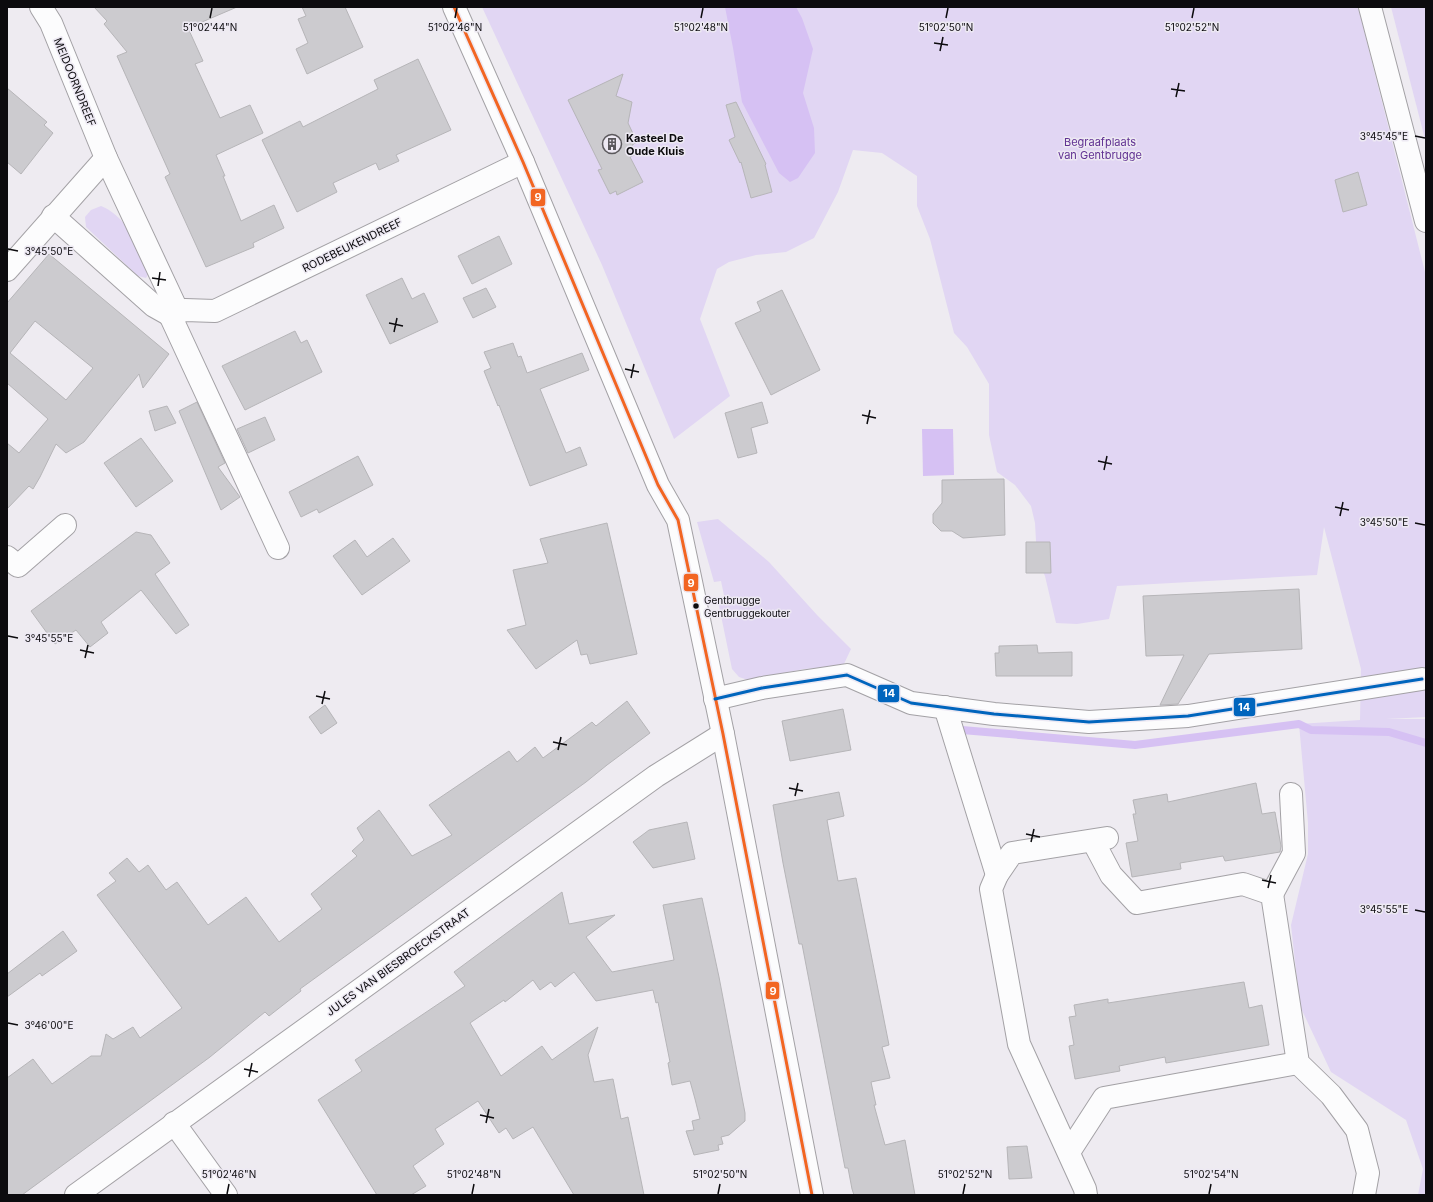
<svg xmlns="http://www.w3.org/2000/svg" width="1433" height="1202" font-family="Inter,sans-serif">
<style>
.green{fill:#e1d6f3}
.water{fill:#d6c1f3}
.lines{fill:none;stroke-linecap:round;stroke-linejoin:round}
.stream{stroke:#d6c1f3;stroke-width:8}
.building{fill:#cccbcf;stroke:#b6b5b8;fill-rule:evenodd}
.minor-casing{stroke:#a3a1a5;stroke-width:24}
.minor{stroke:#fcfcfd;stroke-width:22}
.bus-1-casing{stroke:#ede9f3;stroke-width:6}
.bus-2-casing{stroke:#ede9f3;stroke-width:6}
.bus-1{stroke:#f26522;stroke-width:3}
.bus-2{stroke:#0065bd;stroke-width:3}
.ticks{fill:none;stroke:#0c0b0e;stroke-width:1.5}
.bus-dot{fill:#0c0b0e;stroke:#ede9f3;stroke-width:1.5}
.labels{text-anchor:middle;stroke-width:3;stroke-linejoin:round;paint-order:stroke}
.bus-label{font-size:10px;fill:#0c0b0e;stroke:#ede9f3;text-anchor:start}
.street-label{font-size:11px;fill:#0c0b0e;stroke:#ede9f3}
.poi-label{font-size:11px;font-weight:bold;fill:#0c0b0e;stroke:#ede9f3;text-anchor:start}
.park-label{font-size:11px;fill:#603192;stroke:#ede9f3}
.ticks-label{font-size:10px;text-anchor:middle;fill:#0c0b0e;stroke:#ede9f3;stroke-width:3;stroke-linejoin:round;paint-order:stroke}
.line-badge{stroke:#ede9f3;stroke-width:1.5}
.badge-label{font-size:11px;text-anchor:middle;font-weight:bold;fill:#fff}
</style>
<rect width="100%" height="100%" fill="#eeebf1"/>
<g class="green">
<polygon points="482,7 1358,7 1426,276 1426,717 1386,719 1426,719 1426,1195 1418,1195 1423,1169 1406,1120 1331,1072 1300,1006 1291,925 1308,854 1308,823 1299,724 1360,720 1361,669 1324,527 1317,575 1117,586 1109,619 1077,624 1056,623 1045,576 1037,559 1035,523 1031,506 1015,485 997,472 989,435 989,384 967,347 954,333 930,239 917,206 917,176 882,153 853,150 838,192 814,238 786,252 756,255 729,262 717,269 700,319 730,396 674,439 602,265"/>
<polygon points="1391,7 1426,7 1426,143"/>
<path d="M 101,206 C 128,217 138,247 150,271 L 146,278 L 138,276 L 86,227 L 85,217 L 91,210 Z"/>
<polygon points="718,519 769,562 817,615 851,649 843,666 804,669 748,680 739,677 732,669 718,601 725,600 721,581 714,582 697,522"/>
</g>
<g class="water">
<polygon points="725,7 796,7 802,18 813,49 803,93 814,128 815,153 798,178 790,182 779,173 742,102 733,48"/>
<polygon points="922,429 953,429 954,475 923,476"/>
</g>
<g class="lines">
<polyline class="stream" points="962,730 1135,745 1299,724 1311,730 1389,732 1426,743"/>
</g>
<g class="building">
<polygon points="94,7 237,7 188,28 203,61 195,64 220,118 250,105 263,133 216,155 225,176 223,176 241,221 274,205 284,228 253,243 254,247 206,267 165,177 170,174 117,56 127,52 104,24 107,21"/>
<polygon points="302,7 345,7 363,47 307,74 296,49 308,43 298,19 306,16"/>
<polygon points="418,59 451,130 396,155 399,161 379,170 376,163 333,183 337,192 297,212 262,140 300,121 303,127 378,89 374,80"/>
<polygon points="623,74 616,96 632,102 628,123 637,142 632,145 636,154 630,157 643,182 617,195 616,191 610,194 598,170 602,169 568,100"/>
<polygon points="7,88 47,122 44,125 53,133 21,174 7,162"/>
<polygon points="736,102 766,164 765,165 772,192 751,198 741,162 740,163 729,140 735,137 726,105"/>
<polygon points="1358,172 1367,205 1343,212 1335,180"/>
<polygon points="499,236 512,264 472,284 458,256"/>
<path d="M 49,254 L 169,354 L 143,388 L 139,374 L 84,442 L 66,453 L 56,444 L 40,477 L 33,489 L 29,486 L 7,509 L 7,443 L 19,453 L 48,419 L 7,383 L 7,303 ZM 35,321 L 93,368 L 66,400 L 10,353 Z"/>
<polygon points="402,278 412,299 424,293 438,322 390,344 366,295"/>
<polygon points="486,288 496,307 473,318 463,298"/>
<polygon points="782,290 820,370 771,395 735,323 761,311 757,302"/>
<polygon points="295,331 301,343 307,340 322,372 245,410 222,366"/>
<polygon points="513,343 518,357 521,356 527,373 582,353 589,370 540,389 566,453 580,447 587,465 530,486 499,405 498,406 484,371 491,368 484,352"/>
<polygon points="197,402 225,463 218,467 240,497 221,510 179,411"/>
<polygon points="762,402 768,423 751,428 757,453 738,458 725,413"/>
<polygon points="167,406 176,423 155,431 149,411"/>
<polygon points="265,417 275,440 248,453 237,429"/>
<polygon points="141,438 173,481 136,507 104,463"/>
<polygon points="358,456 373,485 319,513 317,509 301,517 289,492"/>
<polygon points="1004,479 1005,535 963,538 952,531 941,531 933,523 933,514 942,503 942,480"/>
<polygon points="607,523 637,654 590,664 587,654 581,655 577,640 536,669 507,630 526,625 513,570 548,563 540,539"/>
<polygon points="136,532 151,535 170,563 155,574 189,625 176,634 141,590 101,622 108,633 90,647 76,630 55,644 31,611"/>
<polygon points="393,538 410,561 362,595 333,556 355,540 367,557"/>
<polygon points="1026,542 1050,542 1051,573 1026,573"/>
<polygon points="1299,589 1302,649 1209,654 1178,704 1160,705 1184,655 1146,656 1143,596"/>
<polygon points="1037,645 1038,653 1072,652 1072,676 996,676 995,653 999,653 999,646"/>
<polygon points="627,701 650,733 607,765 586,782 300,989 301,991 269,1016 265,1012 210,1057 22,1195 7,1195 7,1078 33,1059 52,1084 91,1056 101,1056 106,1034 113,1039 133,1027 140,1038 182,1008 97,895 116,881 109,873 127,858 139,872 148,865 166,890 177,882 208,925 246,897 279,942 322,909 311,894 357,856 352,851 364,840 357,828 379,810 412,856 452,835 429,805 509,751 517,762 535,747 543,758 592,722 596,726"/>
<polygon points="325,705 337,723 321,734 309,717"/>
<polygon points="843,709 851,750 790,761 782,721"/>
<polygon points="1256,783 1262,814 1275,812 1281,846 1280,852 1225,861 1223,856 1180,863 1181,869 1132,877 1126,843 1138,841 1133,814 1136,814 1133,800 1167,794 1168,802"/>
<polygon points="839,792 844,816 827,820 838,881 856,878 889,1045 882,1047 890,1078 871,1082 876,1105 874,1105 885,1145 905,1140 915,1195 854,1195 852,1189 848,1168 845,1168 802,944 799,944 783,863 773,805"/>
<polygon points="687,822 695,859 653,868 633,842 649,830"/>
<polygon points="562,892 569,924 615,915 586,937 612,972 674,960 663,905 702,898 719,977 745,1113 745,1121 729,1135 721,1137 723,1144 718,1145 719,1150 694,1155 686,1131 694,1130 692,1121 700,1119 695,1099 690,1081 672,1085 668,1063 670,1062 658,1002 656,1003 653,990 596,1001 574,972 555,987 551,982 540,990 533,980 505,1002 504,1000 470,1023 501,1076 542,1046 552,1060 598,1027 588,1055 594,1082 613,1079 621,1119 628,1117 644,1195 574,1195 533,1127 513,1139 506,1128 499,1133 478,1101 435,1129 444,1144 413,1166 426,1186 411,1195 377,1195 318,1100 362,1071 355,1060 465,986 454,972"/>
<polygon points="63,931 77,951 42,976 40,973 7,997 7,974"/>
<polygon points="1244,982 1249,1008 1262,1005 1269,1045 1166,1063 1165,1057 1119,1066 1120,1071 1075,1079 1069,1046 1074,1045 1069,1017 1076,1016 1074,1005 1108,999 1108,1003"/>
<polygon points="1027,1146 1032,1178 1009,1179 1007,1147"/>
</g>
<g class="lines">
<g class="minor-casing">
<g id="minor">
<polyline points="41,7 51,23 106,158 178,312"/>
<polyline points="454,7 523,162 658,485 678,520 723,734 812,1195"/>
<polyline points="1370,7 1426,221"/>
<polyline points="53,216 154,306 170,315 185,310 215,311 523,162"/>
<polyline points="7,270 106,158"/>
<polyline points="170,315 278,548"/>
<polyline points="7,557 18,566 65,525"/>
<polyline points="715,699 762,688 847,675 911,703 994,714 1089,722 1188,716 1422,679"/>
<polyline points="945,707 997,875"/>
<polyline points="1093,841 1111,875 1137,903 1243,884 1272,894 1298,1063 1331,1095 1357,1130 1368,1173 1364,1195"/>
<polyline points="1272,894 1294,853 1291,794"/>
<polyline points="174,1123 226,1195"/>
<polyline points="1069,1152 1104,1098 1298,1063"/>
<polyline points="76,1195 656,776 723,734"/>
<polyline points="1086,1195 1085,1189 1019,1044 991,889 997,875 1012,853 1107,838"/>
</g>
</g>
<use href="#minor" class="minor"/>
<g class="bus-1-casing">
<polyline id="bus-1" points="454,7 523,162 658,485 678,520 723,734 812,1195"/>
</g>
<g class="bus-2-casing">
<polyline id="bus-2" points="715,699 762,688 847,675 911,703 994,714 1089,722 1188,716 1422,679"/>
</g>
<use href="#bus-1" class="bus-1"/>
<use href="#bus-2" class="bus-2"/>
</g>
<path class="ticks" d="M 210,18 L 212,8M 455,18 L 457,8M 701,18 L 703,8M 946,18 L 948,8M 1192,18 L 1194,8M 934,43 L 948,45M 940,51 L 943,37M 1171,89 L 1185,91M 1176,97 L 1179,83M 1415,136 L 1425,138M 8,249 L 18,251M 152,278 L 166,280M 158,286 L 160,272M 389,323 L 403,326M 394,332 L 397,318M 625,369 L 639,372M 631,378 L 634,364M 862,415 L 876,418M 867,424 L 870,410M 1098,461 L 1112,464M 1104,470 L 1107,456M 1335,507 L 1349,510M 1340,516 L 1343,502M 1415,523 L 1425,525M 8,636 L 18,638M 80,650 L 94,653M 85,658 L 88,645M 316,696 L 330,699M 322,704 L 325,691M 553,742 L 567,745M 558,750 L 561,737M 789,788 L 803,791M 795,796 L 798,783M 1026,834 L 1040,837M 1031,842 L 1034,829M 1262,880 L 1276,883M 1268,888 L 1271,875M 1415,910 L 1425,912M 8,1023 L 18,1025M 244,1069 L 258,1072M 249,1077 L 252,1063M 480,1115 L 494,1118M 486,1123 L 489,1109M 227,1194 L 229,1184M 472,1194 L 474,1184M 718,1194 L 720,1184M 963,1194 L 965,1184M 1209,1194 L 1211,1184"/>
<defs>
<g id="building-ring" transform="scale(1)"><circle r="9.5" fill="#ede9f3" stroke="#5b595d" stroke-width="1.5"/><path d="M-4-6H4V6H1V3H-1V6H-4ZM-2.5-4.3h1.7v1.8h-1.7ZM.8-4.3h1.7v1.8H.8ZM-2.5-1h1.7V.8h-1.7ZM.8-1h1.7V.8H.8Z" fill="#5b595d"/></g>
</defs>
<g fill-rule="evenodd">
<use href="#building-ring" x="612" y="144"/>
</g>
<circle class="bus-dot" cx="696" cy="606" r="3.5"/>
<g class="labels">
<g class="bus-label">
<text x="704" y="604">Gentbrugge<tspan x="704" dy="13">Gentbruggekouter</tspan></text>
</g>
<g class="street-label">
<text transform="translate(75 82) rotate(68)" y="4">MEIDOORNDREEF</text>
<text transform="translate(352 245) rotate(-26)" y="4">RODEBEUKENDREEF</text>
<text transform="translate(398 962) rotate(-36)" y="4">JULES VAN BIESBROECKSTRAAT</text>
</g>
<g class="poi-label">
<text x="626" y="142">Kasteel De<tspan x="626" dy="13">Oude Kluis</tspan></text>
</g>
<g class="park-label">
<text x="1100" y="146">Begraafplaats<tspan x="1100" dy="13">van Gentbrugge</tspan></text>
</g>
</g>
<g class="ticks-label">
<text x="455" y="31">51°02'46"N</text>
<text x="701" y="31">51°02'48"N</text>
<text x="946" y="31">51°02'50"N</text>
<text x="1192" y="31">51°02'52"N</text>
<text x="210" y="31">51°02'44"N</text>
<text x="1384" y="140">3°45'45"E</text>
<text x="49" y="255">3°45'50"E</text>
<text x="1384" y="526">3°45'50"E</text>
<text x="49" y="642">3°45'55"E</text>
<text x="1384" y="913">3°45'55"E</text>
<text x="49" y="1029">3°46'00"E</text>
<text x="229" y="1178">51°02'46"N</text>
<text x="474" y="1178">51°02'48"N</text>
<text x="720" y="1178">51°02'50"N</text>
<text x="965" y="1178">51°02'52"N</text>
<text x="1211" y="1178">51°02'54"N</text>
</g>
<g class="line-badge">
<rect x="530" y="188" width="16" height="19" rx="4" fill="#f26522"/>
<rect x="683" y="573" width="16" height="19" rx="4" fill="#f26522"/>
<rect x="877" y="684" width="23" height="19" rx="4" fill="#0065bd"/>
<rect x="1233" y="697" width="23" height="20" rx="4" fill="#0065bd"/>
<rect x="765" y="981" width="15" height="19" rx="4" fill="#f26522"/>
</g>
<g class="badge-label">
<text x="538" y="201">9</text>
<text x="691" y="587">9</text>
<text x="889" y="697">14</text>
<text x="1244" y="711">14</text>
<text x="773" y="995">9</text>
</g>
<rect width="1433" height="1202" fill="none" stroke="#0c0b0e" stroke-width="16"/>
</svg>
